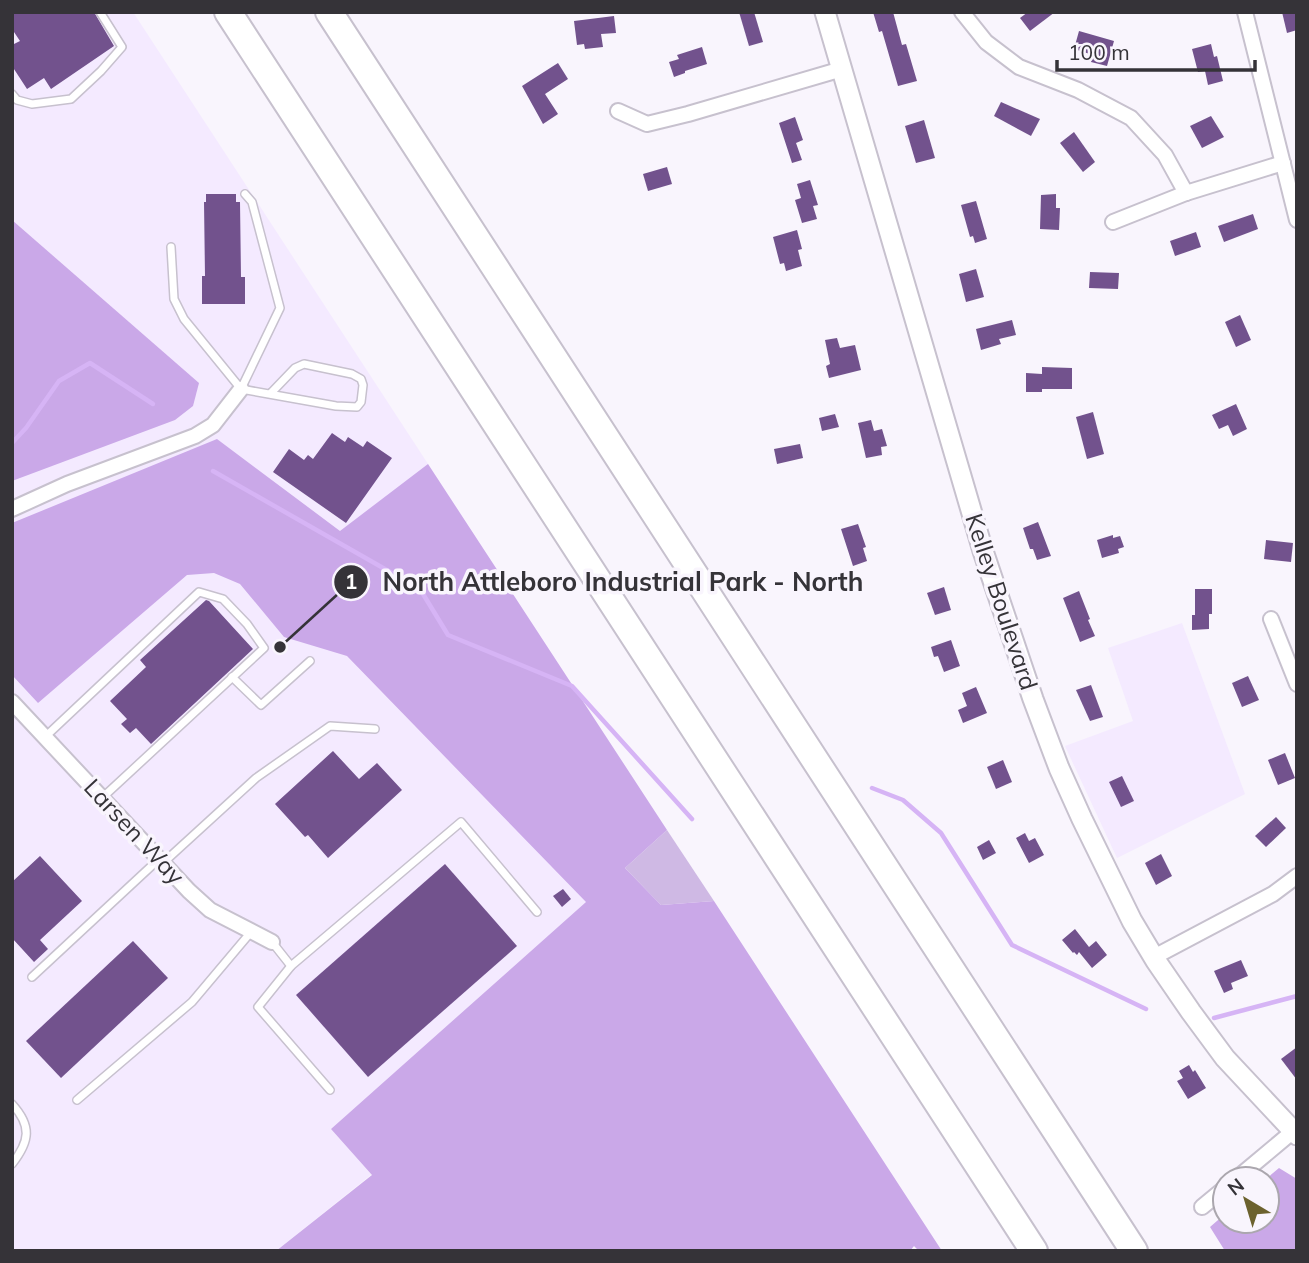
<svg xmlns="http://www.w3.org/2000/svg" width="1309" height="1263" font-family="Mulish,sans-serif">
<style>
.built{fill:#f4eaff}
.green{fill:#cfb9e4}
.forest{fill:#caa8e8}
.lines{fill:none;stroke-linecap:round;stroke-linejoin:round}
.stream{stroke:#d6b4f5;stroke-width:4.5}
.building{fill:#72528d}
.service-casing{stroke:#c7c1ce;stroke-width:10}
.minor-casing{stroke:#c7c1ce;stroke-width:18}
.secondary-casing{stroke:#c7c1ce;stroke-width:23}
.motorway-casing{stroke:#c7c1ce;stroke-width:30}
.service{stroke:#fff;stroke-width:7}
.minor{stroke:#fff;stroke-width:14}
.secondary{stroke:#fff;stroke-width:19}
.motorway{stroke:#fff;stroke-width:26}
.labels{text-anchor:middle;stroke-width:7;stroke-linejoin:round;paint-order:stroke}
.street-label{font-size:24px;fill:#353338;stroke:#f9f5fd}
.leader{fill:none;stroke:#353338;stroke-width:2.5}
.callout-dot{fill:#353338;stroke:#f9f5fd;stroke-width:2.5}
.mark-label{font-size:21px;text-anchor:middle;font-weight:bold;fill:#fff}
.callout-label{font-size:26px;text-anchor:middle;font-weight:bold;fill:#353338;stroke:#f9f5fd;stroke-width:7;stroke-linejoin:round;paint-order:stroke}
</style>
<rect width="100%" height="100%" fill="#f9f5fd"/>
<g class="built">
<polygon points="12,12 133,12 667,830 331,1129 372,1174 276,1251 12,1251"/>
<polygon points="1182,623 1245,794 1117,858 1065,746 1133,721 1108,648"/>
</g>
<polygon class="green" points="667,830 714,901 661,905 625,868"/>
<g class="forest">
<polygon points="12,220 199,383 193,406 175,420 12,481"/>
<polygon points="217,439 340,531 428,464 667,830 625,868 661,905 714,901 942,1251 919,1251 914,1246 910,1251 276,1251 372,1175 331,1129 586,902 347,656 284,637 240,584 214,573 187,575 38,703 12,675 12,523"/>
<polygon points="1279,1168 1297,1179 1297,1251 1225,1251 1210,1227 1225,1214 1225,1221 1267,1221 1266,1179"/>
</g>
<g class="lines">
<g class="stream">
<polyline points="12,443 26,428 59,381 90,363 153,404"/>
<polyline points="213,471 420,589 448,635 572,686 692,819"/>
<polyline points="872,788 903,800 941,833 1012,945 1146,1009"/>
<polyline points="1214,1018 1297,996"/>
</g>
</g>
<g class="building">
<polygon points="12,12 94,12 114,46 51,89 44,78 27,89 12,66 12,45 20,41 12,29"/>
<polygon points="739,12 754,12 763,42 749,46"/>
<polygon points="873,12 893,12 902,45 906,44 917,81 898,86 882,31 879,32"/>
<polygon points="1028,12 1055,12 1030,31 1020,18"/>
<polygon points="1282,12 1297,12 1297,30 1287,33"/>
<polygon points="614,16 616,33 601,34 603,47 585,49 584,44 577,45 574,21"/>
<polygon points="1079,31 1114,41 1107,66 1091,62 1093,55 1074,49"/>
<polygon points="1211,44 1214,57 1217,56 1223,81 1208,85 1205,71 1198,72 1192,49"/>
<polygon points="702,47 707,64 685,71 685,73 674,77 669,62 679,59 677,55"/>
<polygon points="558,63 568,79 545,94 558,114 543,124 522,86"/>
<polygon points="1001,102 1040,119 1031,136 994,116"/>
<polygon points="1211,116 1224,137 1202,148 1190,126"/>
<polygon points="795,117 803,140 796,143 802,160 792,163 779,123"/>
<polygon points="924,120 935,158 916,163 905,126"/>
<polygon points="1074,132 1095,162 1083,172 1060,143"/>
<polygon points="667,167 672,184 648,191 643,174"/>
<polygon points="810,180 818,205 813,206 817,219 802,223 795,200 801,198 797,184"/>
<polygon points="206,194 236,194 236,202 240,202 241,277 245,277 245,304 202,304 202,276 205,276 204,202 206,202"/>
<polygon points="1056,194 1056,208 1060,208 1059,230 1040,229 1041,195"/>
<polygon points="976,201 987,239 975,243 973,236 970,237 961,205"/>
<polygon points="1253,214 1258,229 1224,242 1218,226"/>
<polygon points="797,230 802,249 798,250 802,266 786,271 784,263 780,264 773,237"/>
<polygon points="1196,232 1201,247 1175,256 1170,241"/>
<polygon points="976,269 984,297 966,302 959,274"/>
<polygon points="1090,272 1119,273 1118,289 1089,288"/>
<polygon points="1240,315 1251,340 1236,347 1225,322"/>
<polygon points="1012,320 1016,335 999,339 1001,344 981,350 976,329"/>
<polygon points="837,338 840,348 855,345 861,370 829,378 826,366 830,364 825,340"/>
<polygon points="1042,367 1072,368 1072,389 1042,389 1042,392 1026,392 1026,373 1042,374"/>
<polygon points="1236,404 1247,429 1233,436 1228,425 1219,429 1212,415"/>
<polygon points="1093,412 1104,454 1087,459 1076,417"/>
<polygon points="835,414 839,427 822,431 819,418"/>
<polygon points="871,420 874,431 882,429 887,446 881,447 882,455 866,458 858,423"/>
<polygon points="332,433 345,442 348,437 363,447 367,441 392,458 346,523 273,472 289,449 304,460 308,455 313,459"/>
<polygon points="800,444 803,458 777,464 774,449"/>
<polygon points="1038,522 1051,556 1037,560 1033,549 1030,549 1023,528"/>
<polygon points="858,524 866,547 863,548 867,561 853,566 841,529"/>
<polygon points="1113,535 1113,538 1120,536 1124,547 1118,549 1119,553 1102,558 1097,540"/>
<polygon points="1266,540 1293,543 1291,562 1264,559"/>
<polygon points="944,587 951,610 935,615 927,593"/>
<polygon points="1195,589 1212,589 1212,614 1209,614 1209,629 1192,630 1192,615 1195,615"/>
<polygon points="1079,591 1090,619 1088,620 1095,636 1080,642 1063,598"/>
<polygon points="206,600 209,601 253,649 151,744 136,728 130,733 121,724 127,719 110,701 146,667 140,660"/>
<polygon points="951,640 960,666 944,672 938,656 934,657 931,647"/>
<polygon points="1248,676 1259,700 1242,707 1232,683"/>
<polygon points="1091,685 1103,717 1090,721 1076,690"/>
<polygon points="976,687 987,713 963,723 958,710 967,706 962,693"/>
<polygon points="333,751 359,779 377,763 402,790 328,858 308,835 305,837 275,804"/>
<polygon points="1285,753 1295,778 1278,785 1268,760"/>
<polygon points="1003,760 1012,782 996,789 987,767"/>
<polygon points="1122,776 1134,801 1121,807 1109,782"/>
<polygon points="1276,817 1286,828 1266,847 1255,836"/>
<polygon points="1025,833 1029,841 1035,838 1044,855 1029,863 1016,838"/>
<polygon points="989,840 996,853 983,860 977,847"/>
<polygon points="1161,854 1172,876 1156,885 1145,863"/>
<polygon points="40,856 82,901 40,940 48,949 34,962 12,938 12,882"/>
<polygon points="445,864 517,946 368,1077 296,995"/>
<polygon points="563,889 571,899 562,907 553,896"/>
<polygon points="1075,929 1089,947 1096,941 1107,955 1092,968 1079,952 1077,955 1074,952 1073,953 1062,940"/>
<polygon points="133,941 168,978 61,1078 26,1041"/>
<polygon points="1241,960 1248,976 1231,983 1233,989 1224,993 1214,971"/>
<polygon points="1297,1047 1297,1080 1281,1059"/>
<polygon points="1189,1065 1193,1072 1195,1070 1206,1088 1188,1099 1177,1081 1183,1078 1179,1071"/>
</g>
<g class="lines">
<g class="service-casing">
<g id="service">
<polyline points="12,94 17,100 32,104 71,99 101,71 122,47 100,12"/>
<polyline points="171,247 174,299 184,319 241,389 336,406 357,407 361,402 363,385 361,379 352,374 304,364 295,368 270,394"/>
<polyline points="241,389 280,308 252,202 245,194"/>
<polyline points="232,677 261,705 310,661"/>
<polyline points="45,737 199,592 223,599 247,624 264,648 102,798"/>
<polyline points="163,863 256,778 330,726 375,729"/>
<polyline points="272,942 291,966 461,822 537,912"/>
<polyline points="291,966 258,1007 330,1090"/>
<polyline points="32,977 159,859"/>
<polyline points="77,1100 192,1002 251,932"/>
<path d="M 12,1104 C 32,1126 30,1141 12,1164"/>
</g>
</g>
<g class="minor-casing">
<g id="minor">
<polyline points="962,12 986,42 1019,67 1078,90 1131,118 1165,155 1186,193"/>
<polyline points="1245,12 1297,220"/>
<polyline points="618,111 647,124 688,114 842,69"/>
<polyline points="1113,222 1186,193 1283,163"/>
<polyline points="12,509 67,484 195,436 213,425 241,389"/>
<polyline points="1271,619 1297,684"/>
<polyline points="12,702 189,891 210,910 272,942"/>
<polyline points="1154,957 1273,894 1297,876"/>
<polyline points="1236,1179 1297,1128"/>
<polyline points="1202,1207 1225,1188"/>
</g>
</g>
<g class="secondary-casing">
<polyline id="secondary" points="825,12 983,551 1033,699 1059,768 1082,819 1132,921 1156,961 1191,1012 1225,1058 1297,1135"/>
</g>
<g class="motorway-casing">
<g id="motorway">
<polyline points="228,12 1034,1251"/>
<polyline points="329,12 1134,1251"/>
</g>
</g>
<use href="#service" class="service"/>
<use href="#minor" class="minor"/>
<use href="#secondary" class="secondary"/>
<use href="#motorway" class="motorway"/>
</g>
<g class="labels">
<g class="street-label">
<text transform="translate(1001 602) rotate(72)" y="8">Kelley Boulevard</text>
<text transform="translate(134 832) rotate(47)" y="8">Larsen Way</text>
</g>
</g>
<path class="leader" d="M280 647L351 582"/>
<g class="callout-dot">
<circle cx="280" cy="647" r="7"/>
<circle cx="351" cy="582" r="18"/>
</g>
<g class="mark-label">
<text x="351" y="589">1</text>
</g>
<g class="callout-label">
<text x="623" y="591">North Attleboro Industrial Park - North</text>
</g>
<rect width="1309" height="1263" fill="none" stroke="#353338" stroke-width="28"/>
<g transform="translate(1246 1200) rotate(322)"><circle r="33" fill="#f9f5fd" stroke="#aba7ae" stroke-width="2"/>
<path d="M0-5L12 26L0 18L-12 26Z" fill="#6c622e"/>
<text y="-10" font-size="19" font-weight="bold" text-anchor="middle" fill="#353338">N</text>
</g>
<path d="M1057 60v10h198v-10" fill="none" stroke="#353338" stroke-width="3.5"/>
<text x="1068" y="60" font-size="21" fill="#353338" stroke="#f9f5fd" stroke-width="5" paint-order="stroke">100 m</text>
</svg>
